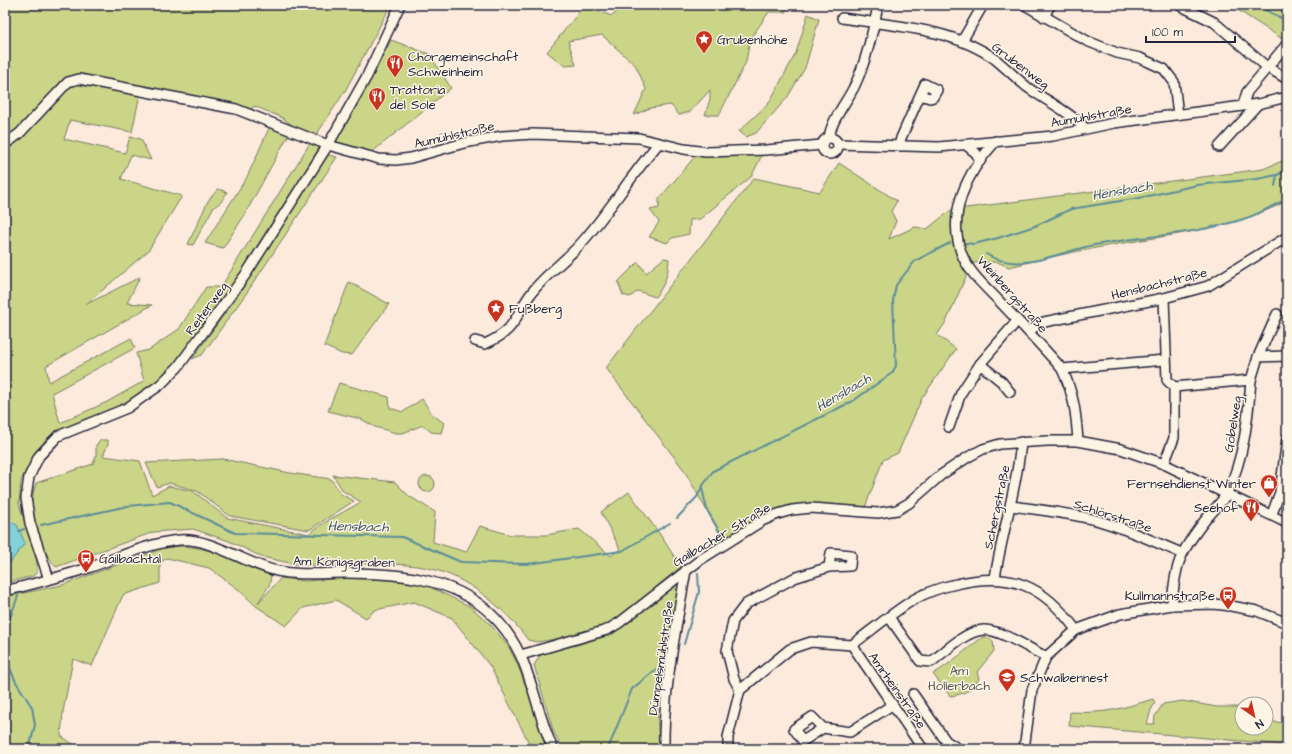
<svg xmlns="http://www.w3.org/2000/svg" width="1292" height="754" font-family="'Architects Daughter',sans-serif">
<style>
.green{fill:#cad588;stroke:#767c62}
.water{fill:#82d3d9;stroke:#5c8c9a}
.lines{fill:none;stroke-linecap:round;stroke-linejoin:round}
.stream{stroke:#5c8c9a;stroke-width:2}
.minor-casing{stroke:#22223b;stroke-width:12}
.minor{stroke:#fcf5e5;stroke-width:9}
.labels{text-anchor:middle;stroke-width:3;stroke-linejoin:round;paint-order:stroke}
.poi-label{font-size:13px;fill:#22223b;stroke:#fcf5e5;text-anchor:start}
.street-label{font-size:13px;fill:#22223b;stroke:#fcf5e5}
.park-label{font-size:13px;fill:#545852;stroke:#fcf5e5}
.water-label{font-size:14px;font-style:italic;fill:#3f576a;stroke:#fcf5e5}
</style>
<rect width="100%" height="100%" fill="#fceadc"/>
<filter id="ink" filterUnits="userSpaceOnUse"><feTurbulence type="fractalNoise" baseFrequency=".025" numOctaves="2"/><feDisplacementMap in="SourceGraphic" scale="8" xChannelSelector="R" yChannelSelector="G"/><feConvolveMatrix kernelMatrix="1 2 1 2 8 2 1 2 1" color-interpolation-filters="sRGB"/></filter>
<g filter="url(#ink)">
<g class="green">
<polygon points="5,5 391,5 345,91 315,137 296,128 281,117 254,106 250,111 64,78 21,127 5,140"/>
<polygon points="624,5 789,5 785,12 769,12 750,39 746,62 719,115 705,115 710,99 710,90 690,112 679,115 671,105 650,108 634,115 646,89 636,66 602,35 568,41 576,65 565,66 547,52 584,6 612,16"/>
<polygon points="1230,5 1287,5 1287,42"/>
<polygon points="808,14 819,19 805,68 787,98 756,133 746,137 739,131 769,103 796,53"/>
<polygon points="391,40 429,54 451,88 371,153 334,143 357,105"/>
<polygon points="81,83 140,94 132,132 70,120 64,139 125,153 130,137 141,139 151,160 131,155 121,179 182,196 148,251 85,305 140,277 127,303 152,305 46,366 49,382 131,338 135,348 52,393 60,423 107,402 144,381 136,353 149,350 179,329 206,287 221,287 310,143 320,147 244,269 179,362 155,383 125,404 47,438 33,456 21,481 19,504 37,561 37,572 33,576 5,583 5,144 11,147 42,116 65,89"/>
<polygon points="270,126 289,134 244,216 223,248 205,243 247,177"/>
<polygon points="763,153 751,177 700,219 690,220 689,234 672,238 667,243 649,237 659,222 650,210 659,208 659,199 697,154"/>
<polygon points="328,155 337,157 248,291 202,355 192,359 241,291"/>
<path d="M 1287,159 L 1287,201 C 1229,231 1165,235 1101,247 C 1070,252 1039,260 1009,267 L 997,262 L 972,263 L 946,322 L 937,335 L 956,349 L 922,398 L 898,453 L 883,460 L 864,510 L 811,505 L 724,541 L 684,470 L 606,368 L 754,178 L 820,192 L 839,163 L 897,201 L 891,211 L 896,221 L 889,239 L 915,227 L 927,229 L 951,210 L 1263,169 Z"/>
<polygon points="218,189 227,192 221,202 213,208 193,245 188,244 208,201"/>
<path d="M 664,258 L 669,259 C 668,275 665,285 655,297 L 638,291 L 630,297 L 623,295 L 618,282 L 638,262 L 646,273 Z"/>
<polygon points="349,282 389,304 352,355 342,354 324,346"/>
<polygon points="339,383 389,397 390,408 403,412 422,399 432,414 444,423 441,433 431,432 423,425 403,433 396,433 375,427 361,419 328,411"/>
<path d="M 101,440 L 108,440 L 108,444 L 103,456 L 140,461 L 152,495 L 169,486 L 193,491 L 227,518 L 309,534 L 322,524 L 361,502 L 343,491 L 333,475 L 395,482 L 409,496 L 435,512 L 433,542 L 466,552 L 480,526 L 511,535 L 546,535 L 579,529 L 611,556 L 620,549 L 601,512 L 629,492 L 661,536 L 681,567 C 656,585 632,612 606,626 C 586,636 559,638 537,642 L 528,640 C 506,610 473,581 436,570 C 398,559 339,566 299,565 L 262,557 L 229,541 L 193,529 L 154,532 L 56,567 C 43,552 32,528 32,507 C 31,500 34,491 36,483 L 93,464 L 96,456 L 96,445 Z"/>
<polygon points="223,459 290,473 331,479 341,494 354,501 309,530 230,516 197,491 170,483 157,487 146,463"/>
<circle cx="427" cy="484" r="8"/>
<path d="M 180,546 C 196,547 211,550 225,556 C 241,562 255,570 271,575 L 270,584 L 258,603 L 281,578 L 305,581 L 344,578 L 391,580 L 426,585 L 471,607 L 491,625 L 508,646 L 517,663 L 549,749 L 532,749 L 490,666 L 452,618 L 414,602 L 375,610 L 366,618 L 336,600 L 303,608 L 286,626 L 256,606 L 238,589 L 209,568 L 167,558 L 160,563 L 160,583 L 123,595 L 92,666 L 73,659 L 63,712 L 61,736 L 80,749 L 5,749 L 5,597 L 62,585 L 164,548 Z"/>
<polygon points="675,587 679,593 657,706 659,749 562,749 553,730 534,665 542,653 577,645 613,634 641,612 667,589"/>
<path d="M 983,637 L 987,637 L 993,641 L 994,651 L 977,672 L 979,679 C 971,691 964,694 950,696 L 933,674 C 952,663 966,649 983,637 Z"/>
<path d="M 1153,699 L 1155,703 L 1151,710 L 1147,724 L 1154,724 L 1155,716 L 1163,704 L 1182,701 L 1217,707 L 1239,707 L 1242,708 L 1242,728 L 1266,728 L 1266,718 L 1274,722 L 1287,723 L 1287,745 L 1069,726 L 1070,712 C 1105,714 1120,709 1153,699 Z"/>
</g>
<polygon class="water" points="5,519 17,525 25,543 9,564 5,564"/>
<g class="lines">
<g class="stream">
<polyline points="1256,5 1287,21"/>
<polyline points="1275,186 1277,175"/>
<polyline points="965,243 974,244 998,238 1035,226 1071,209 1139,198 1197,185 1257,179 1277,175 1287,170"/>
<path d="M 986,254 C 1020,275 1060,251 1095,245 C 1146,236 1198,234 1247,218 C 1259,214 1270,207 1281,202"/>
<polyline points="702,488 707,510 721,534 720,540"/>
<polyline points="677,518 697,497 702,487 713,471 853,401 892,373 896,366 893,301 896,285 915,261 950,243"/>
<polyline points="41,525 128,506 170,502 235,533 402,537 461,562 527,564 622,551 670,523"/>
<polyline points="19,531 24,529"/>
<polyline points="18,596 5,632 8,664 16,682 32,707 35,725 29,749"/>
<polyline points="684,644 699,592 698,573"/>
<polyline points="608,749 632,689 665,662"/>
</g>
<g class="minor-casing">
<g id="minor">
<polyline points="1025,5 1087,41 1117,53 1140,58 1164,69 1174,82 1178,115"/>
<polyline points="1179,5 1214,22 1267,67 1287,79"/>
<polyline points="1044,17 1050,5"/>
<path d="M 842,18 C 893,26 952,28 995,59 C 1006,68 1016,78 1027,87 C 1046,101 1069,111 1085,128"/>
<polyline points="962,41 983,5"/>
<polyline points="1243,105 1247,92 1287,44"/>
<circle cx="830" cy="146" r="8"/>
<path d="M 829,138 C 831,120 847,102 855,85 C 865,64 874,29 878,5"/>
<path d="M 996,141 C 967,172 945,215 963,257 C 971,275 987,288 1000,302 C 1021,324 1042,346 1062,369 C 1074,395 1076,412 1078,441"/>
<polyline points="5,144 19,134 68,82 79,79 236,109 328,145 379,159 396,160 411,158 464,143 502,136 533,134 639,138 684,149 706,152 766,150 822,145"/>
<polyline points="838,144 939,147 1053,136 1114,123 1258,104 1287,97"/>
<polyline points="966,145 976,153 980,161"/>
<polyline points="899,146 901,138 920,95 930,98 933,97 937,90 925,84 920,95"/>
<polyline points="1219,147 1258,104"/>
<polyline points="1164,298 1167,380 1174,387 1174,438 1164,464"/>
<polyline points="1029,332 1038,324 1044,322 1164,298 1208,286 1287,237"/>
<path d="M 475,341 L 485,344 C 519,329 513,316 533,291 C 548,272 569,258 584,240 C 611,209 632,174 659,143"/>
<polyline points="1258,357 1277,314"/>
<polyline points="980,364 1002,382 1010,392"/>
<polyline points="1062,369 1165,360"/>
<polyline points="1174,387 1251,380 1258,357 1287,356"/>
<polyline points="949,427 961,393 980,364 1017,321"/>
<path d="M 1011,506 C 1040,510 1068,513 1096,520 C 1125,528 1153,541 1181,553"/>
<polyline points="1272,514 1280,492 1287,438"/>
<path d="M 995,578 C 1002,532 1017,488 1021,442"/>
<polyline points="49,579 30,523 26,498 29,477 39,456 58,436 127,408 160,385 178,367 246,274 328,145 367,76 400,5"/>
<path d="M 5,591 C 33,584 61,577 88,568 C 118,558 148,543 180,540 C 210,537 247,565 277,571 C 300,576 322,573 346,573 C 395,573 452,577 490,613 C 532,652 531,700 553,749"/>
<path d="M 1172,605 C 1175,563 1180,552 1206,519 C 1213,511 1222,502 1227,493 C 1244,458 1248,419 1251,380"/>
<path d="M 889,617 L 920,661 L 931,662 C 946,651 964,632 983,630 C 998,628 1032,650 1046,657"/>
<polyline points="852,645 923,749"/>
<polyline points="521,655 607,630 619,623 700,560 762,521 778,514 792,510 811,508 878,513 897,510 909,503 941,475 968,457 983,449 1000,444 1047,441 1078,441 1121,449 1164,464 1287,523"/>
<polyline points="740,690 734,679 727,651 733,621 746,604 794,578 829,567 850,566 851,555 831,553 829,567"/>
<polyline points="913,694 946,741 959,749"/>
<polyline points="823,728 812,717 794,729 803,741 823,728 850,732 892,705"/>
<path d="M 664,749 C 663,689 676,630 686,570"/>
<path d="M 728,749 L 728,737 L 740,690 L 790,649 L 811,642 L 852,645 C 872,630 892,613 913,600 C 925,593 942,587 956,584 C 1010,571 1044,585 1076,630"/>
<polyline points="1024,749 1032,690 1046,657 1076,630 1120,614 1172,605 1214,604 1231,606 1257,611 1287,623"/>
</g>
</g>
<use href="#minor" class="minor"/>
</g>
</g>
<defs>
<g id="sight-pin" transform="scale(0.9)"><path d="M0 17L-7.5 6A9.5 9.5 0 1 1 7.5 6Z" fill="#c8321e" stroke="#fcf5e5"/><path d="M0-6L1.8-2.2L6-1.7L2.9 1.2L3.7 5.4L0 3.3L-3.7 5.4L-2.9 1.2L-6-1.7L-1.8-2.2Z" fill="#fff"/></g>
<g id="restaurant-pin" transform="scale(0.9)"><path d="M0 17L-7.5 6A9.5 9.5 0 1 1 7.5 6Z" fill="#c8321e" stroke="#fcf5e5"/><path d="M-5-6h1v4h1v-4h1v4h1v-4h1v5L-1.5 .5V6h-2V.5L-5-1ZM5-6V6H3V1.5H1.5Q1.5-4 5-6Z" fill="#fff"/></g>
<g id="shop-pin" transform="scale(0.9)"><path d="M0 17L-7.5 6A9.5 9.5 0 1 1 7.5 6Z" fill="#c8321e" stroke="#fcf5e5"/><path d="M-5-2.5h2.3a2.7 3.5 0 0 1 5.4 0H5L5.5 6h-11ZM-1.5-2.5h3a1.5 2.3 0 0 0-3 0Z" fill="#fff"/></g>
<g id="bus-pin" transform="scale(0.9)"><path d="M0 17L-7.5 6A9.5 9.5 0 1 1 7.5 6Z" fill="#c8321e" stroke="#fcf5e5"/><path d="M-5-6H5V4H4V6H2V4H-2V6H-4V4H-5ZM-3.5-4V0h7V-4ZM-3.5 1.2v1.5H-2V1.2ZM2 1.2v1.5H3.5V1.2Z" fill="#fff"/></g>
<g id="school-pin" transform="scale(0.9)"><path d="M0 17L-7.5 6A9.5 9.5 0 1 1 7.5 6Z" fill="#c8321e" stroke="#fcf5e5"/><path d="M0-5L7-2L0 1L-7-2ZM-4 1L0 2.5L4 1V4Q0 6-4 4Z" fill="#fff"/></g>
</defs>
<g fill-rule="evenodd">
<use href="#sight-pin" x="704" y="39"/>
<use href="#restaurant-pin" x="395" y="63"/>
<use href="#restaurant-pin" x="377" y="96"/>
<use href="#sight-pin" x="496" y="308"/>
<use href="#shop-pin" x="1269" y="483"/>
<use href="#restaurant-pin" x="1251" y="507"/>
<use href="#bus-pin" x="86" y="558"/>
<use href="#bus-pin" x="1228" y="595"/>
<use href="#school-pin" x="1007" y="677"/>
</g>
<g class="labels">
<g class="poi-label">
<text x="717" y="44">Grubenhöhe</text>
<text x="408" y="61">Chorgemeinschaft<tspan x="408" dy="15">Schweinheim</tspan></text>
<text x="390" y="94">Trattoria<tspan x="390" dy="15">del Sole</tspan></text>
<text x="509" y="313">Fußberg</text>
<text x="1256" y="488" text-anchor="end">Fernsehdienst Winter</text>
<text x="1238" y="512" text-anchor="end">Seehof</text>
<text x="99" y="563">Gailbachtal</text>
<text x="1215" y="600" text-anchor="end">Kullmannstraße</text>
<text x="1020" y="682">Schwalbennest</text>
</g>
<g class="street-label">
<text transform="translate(1021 65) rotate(37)" y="5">Grubenweg</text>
<text transform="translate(1091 115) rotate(-10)" y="5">Aumühlstraße</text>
<text transform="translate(454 134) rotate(-13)" y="5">Aumühlstraße</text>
<text transform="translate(1159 283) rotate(-14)" y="5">Hensbachstraße</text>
<text transform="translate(1013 294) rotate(48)" y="5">Weinbergstraße</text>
<text transform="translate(206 308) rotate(-54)" y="5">Reiterweg</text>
<text transform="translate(1232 424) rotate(-81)" y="5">Göbelweg</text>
<text transform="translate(996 507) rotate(-78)" y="5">Schergstraße</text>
<text transform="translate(1113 515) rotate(18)" y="5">Schlörstraße</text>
<text transform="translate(721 534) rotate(-31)" y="5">Gailbacher Straße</text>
<text transform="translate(344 561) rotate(1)" y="5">Am Königsgraben</text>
<text transform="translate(660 658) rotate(-82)" y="5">Dümpelsmühlstraße</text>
<text transform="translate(898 690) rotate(55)" y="5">Amrheinstraße</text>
</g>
<g class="park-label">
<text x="959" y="675">Am<tspan x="959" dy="15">Hollerbach</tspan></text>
</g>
<g class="water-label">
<text transform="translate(1122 190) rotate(-10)" y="5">Hensbach</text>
<text transform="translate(843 392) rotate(-31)" y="5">Hensbach</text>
<text transform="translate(358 526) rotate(1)" y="5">Hensbach</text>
</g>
</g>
<rect width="1292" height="754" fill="none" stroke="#fcf5e5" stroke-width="20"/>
<rect x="10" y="10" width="1272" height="734" fill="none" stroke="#22223b" stroke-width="1.5" filter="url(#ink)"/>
<g transform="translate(1254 716) rotate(146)"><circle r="19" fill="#fcf5e5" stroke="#a5a1a1"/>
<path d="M0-3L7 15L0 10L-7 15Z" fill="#c8321e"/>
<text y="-6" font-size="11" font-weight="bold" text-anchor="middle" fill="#22223b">N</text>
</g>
<path d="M1146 36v6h89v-6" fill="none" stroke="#22223b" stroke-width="2"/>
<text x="1152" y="36" font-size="12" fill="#22223b" stroke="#fcf5e5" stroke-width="3" paint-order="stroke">100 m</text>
</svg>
